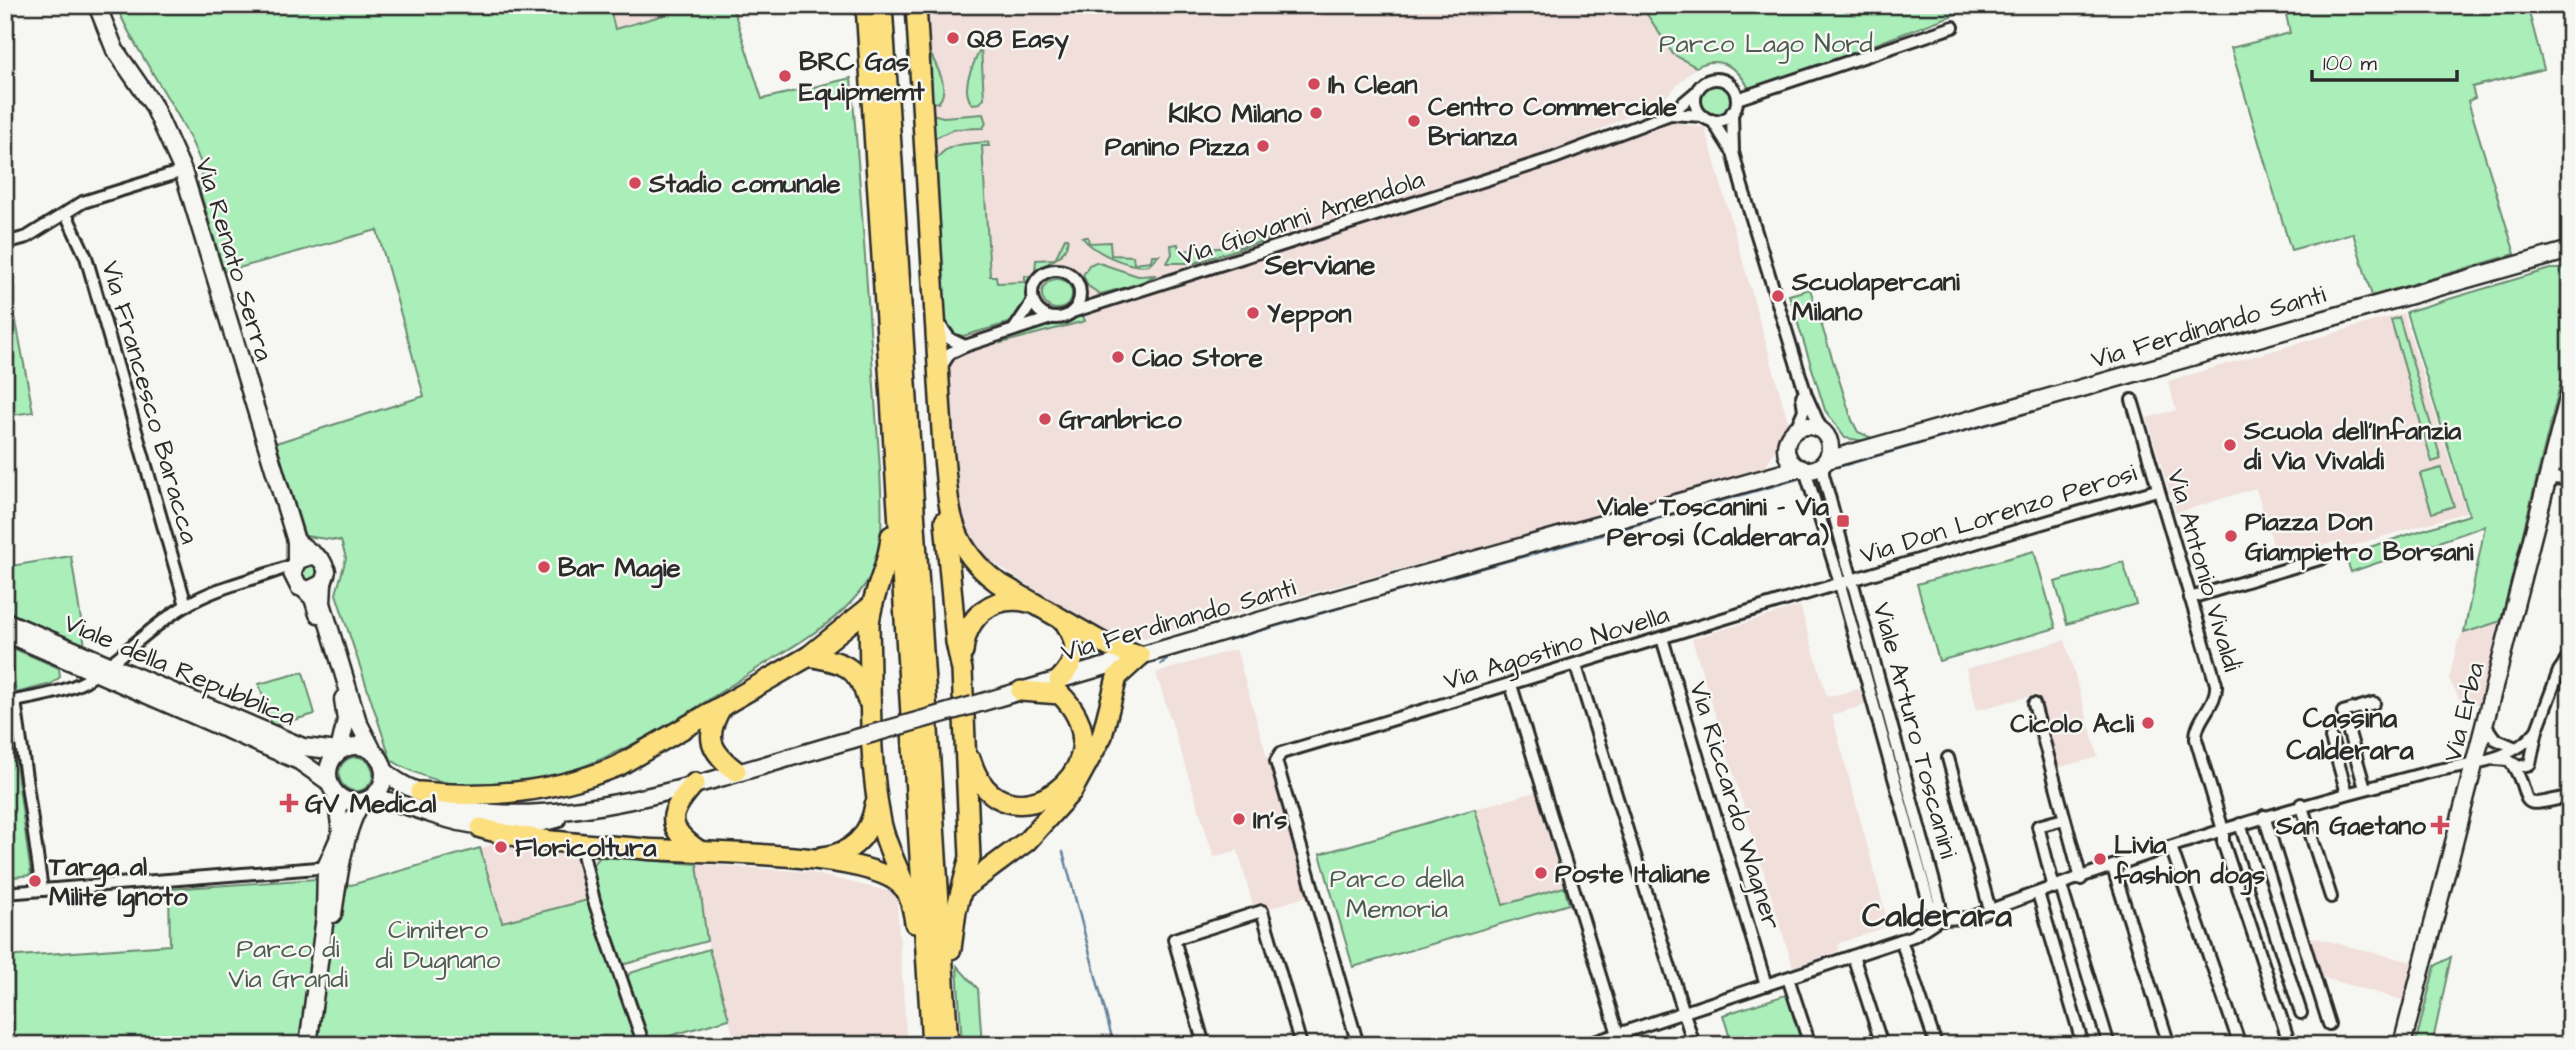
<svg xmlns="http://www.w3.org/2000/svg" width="2575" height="1050" font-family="'Architects Daughter',sans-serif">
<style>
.built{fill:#f0dfdb}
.green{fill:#aaeeb9;stroke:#6a8c72;stroke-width:2}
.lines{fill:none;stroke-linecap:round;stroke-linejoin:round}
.stream{stroke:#65839c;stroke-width:2.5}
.street-casing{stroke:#2b2b2b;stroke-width:16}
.secondary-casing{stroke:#2b2b2b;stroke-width:21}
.highway-casing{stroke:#2b2b2b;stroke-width:24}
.street{stroke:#f6f6f2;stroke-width:10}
.secondary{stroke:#f6f6f2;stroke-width:16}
.highway{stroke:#fce080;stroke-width:19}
.secondary-bridge-casing{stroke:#2b2b2b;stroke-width:21;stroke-linecap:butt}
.secondary-bridge{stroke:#f6f6f2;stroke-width:16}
.poi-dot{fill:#d1495b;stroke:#f6f6f2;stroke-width:2.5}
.labels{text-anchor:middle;stroke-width:5;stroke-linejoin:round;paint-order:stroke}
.poi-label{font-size:26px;font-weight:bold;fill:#2b2b2b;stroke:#f6f6f2;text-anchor:start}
.park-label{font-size:26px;fill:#4b5c4e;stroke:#f6f6f2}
.street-label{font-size:26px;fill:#2b2b2b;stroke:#f6f6f2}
.neighbourhood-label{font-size:28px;font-weight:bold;fill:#2b2b2b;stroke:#f6f6f2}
.district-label{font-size:33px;font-weight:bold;fill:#2b2b2b;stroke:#f6f6f2}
</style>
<rect width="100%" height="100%" fill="#f6f6f2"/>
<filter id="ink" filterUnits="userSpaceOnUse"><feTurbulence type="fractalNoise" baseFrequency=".0143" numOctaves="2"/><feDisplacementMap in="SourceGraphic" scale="14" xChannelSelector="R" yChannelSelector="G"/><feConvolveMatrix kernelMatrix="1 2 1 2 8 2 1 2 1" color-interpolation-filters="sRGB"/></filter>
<g filter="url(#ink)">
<g class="built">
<polygon points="609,5 699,5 699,6 615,29"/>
<polygon points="920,5 1641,5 1673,54 1696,67 1663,99 1542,158 1164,279 1166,288 1557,162 1666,121 1705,128 1789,425 1765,467 1538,532 1126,643 1103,634 983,556 966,528 959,490"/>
<polygon points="2403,313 2466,512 2338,550 2335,542 2278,561 2256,488 2176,513 2147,418 2176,410 2168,381"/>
<polygon points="1800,606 1827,697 1860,689 1865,705 1832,715 1889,926 1839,943 1838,951 1793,967 1692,639"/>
<polygon points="2501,621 2511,622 2489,708 2460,700 2449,679 2458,641 2464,633"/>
<polygon points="2065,640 2098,757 2057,768 2037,694 1977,710 1966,669"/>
<polygon points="1236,649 1307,896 1255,913 1238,850 1214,857 1156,673"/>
<polygon points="1535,792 1564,887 1503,905 1475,809"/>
<polygon points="510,840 578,847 591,900 502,922 480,848"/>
<polygon points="697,864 807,872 896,893 907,1045 736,1045 707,941"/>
<polygon points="2308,936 2423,965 2413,1003 2321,977"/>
</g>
<g class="green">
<path d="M 116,5 L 609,5 L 615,29 L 699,5 L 732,5 L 762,99 L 851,78 C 861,185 867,292 875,400 C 877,435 888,535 876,564 C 856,615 797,643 755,670 C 654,735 512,835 391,760 L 336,594 L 346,558 L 341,541 L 305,536 L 276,443 L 424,396 L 377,230 L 224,272 L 198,184 L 203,169 C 182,110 140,62 116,5 Z"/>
<path d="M 1641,5 L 1980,5 L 1750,91 C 1740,68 1719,54 1696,67 L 1673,54 Z"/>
<polygon points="2284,5 2527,5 2544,69 2472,87 2475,98 2468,101 2515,254 2372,296 2353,233 2291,250 2231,48 2290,33"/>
<path d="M 927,46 C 933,62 953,88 938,103 L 929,101 Z"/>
<path d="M 981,47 L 984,98 L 980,103 L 972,104 C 959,88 974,64 981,47 Z"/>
<circle cx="1716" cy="99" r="15"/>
<polygon points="932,114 943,117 983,114 986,123 983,128 954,129 933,139"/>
<path d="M 988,142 L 989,146 L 982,146 L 990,276 L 996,276 L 997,283 L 1025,282 L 1025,276 L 1032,276 L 1025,308 L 1012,322 L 963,336 L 953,333 L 944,320 L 933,166 C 943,141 967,144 988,142 Z"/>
<path d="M 1082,237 L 1088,237 L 1089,243 L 1110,242 L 1111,255 L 1133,256 L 1134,263 L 1151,261 L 1152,255 L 1159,255 L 1149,265 C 1130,269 1093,252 1082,237 Z"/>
<path d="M 1065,238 L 1068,238 C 1066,260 1049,260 1035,272 L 1036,260 L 1055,259 Z"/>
<polygon points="1272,238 1195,263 1167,263 1172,254 1171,245 1178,244 1179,251 1244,246 1244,239"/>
<polygon points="1096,262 1138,276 1156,275 1136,285 1100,294 1088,286 1083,275 1089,265"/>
<polygon points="5,263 33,412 5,416"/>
<polygon points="2550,269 2570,269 2570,345 2501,621 2464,633 2485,526 2351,572 2345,555 2469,515 2406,312"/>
<circle cx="1057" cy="294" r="15"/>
<polygon points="1810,289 1852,420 1858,432 1872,438 1865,441 1845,438 1825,410 1789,295"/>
<path d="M 1083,316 L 1085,321 L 1001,343 C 1014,326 1061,322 1083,316 Z"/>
<polygon points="2399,317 2441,459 2432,462 2391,320"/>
<polygon points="2441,468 2454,506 2432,513 2420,474"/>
<polygon points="2034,551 2056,628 1939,661 1917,584"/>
<polygon points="71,556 85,646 13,614 5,601 5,567"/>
<polygon points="2123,562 2136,604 2067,624 2055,582"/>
<circle cx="309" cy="573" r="8"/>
<polygon points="10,647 59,668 60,677 51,684 16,693"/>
<polygon points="303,672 315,714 272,726 259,684"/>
<polygon points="13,743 31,875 5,878 5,744"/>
<circle cx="356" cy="774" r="17"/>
<polygon points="1475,809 1503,905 1564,887 1569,904 1353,967 1320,854"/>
<polygon points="480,848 502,922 588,900 640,1045 5,1045 5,957 170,945 169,889 316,879 351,885"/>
<polygon points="600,857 697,864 707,941 626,964 621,963 591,867"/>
<polygon points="709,949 729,1019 648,1042 627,978 630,973"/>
<polygon points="2451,957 2432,1045 2415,1045 2435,966"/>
<polygon points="957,966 978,989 982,1045 962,1045"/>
<polygon points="1789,994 1804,1045 1732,1045 1723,1015"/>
</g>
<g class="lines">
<g class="stream">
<polyline points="1838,467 2547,265"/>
<polyline points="1618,530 1798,479"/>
<polyline points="1359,602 1602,535"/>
<polyline points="1228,640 1343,607"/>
<polyline points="1161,664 1169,657 1217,643"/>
<polyline points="1063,852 1114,1045"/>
</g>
<g class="street-casing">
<g id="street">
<circle cx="1716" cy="100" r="21"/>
<polyline points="1737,99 1953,27"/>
<polyline points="1732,112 1733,152 1741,183 1806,395 1822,431"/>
<polyline points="1670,114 1703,116"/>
<polyline points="1712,120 1731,150"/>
<polyline points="66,214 86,257 186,605"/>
<polyline points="5,243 27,237 83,202 183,171"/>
<circle cx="1056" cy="294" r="24"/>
<polyline points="1072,312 1554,158 1670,114 1696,92"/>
<polyline points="939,323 950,339 965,346"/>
<polyline points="1015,328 1033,301"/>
<polyline points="941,367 950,353 965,346 1051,318"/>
<path d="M 2132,400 L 2216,684 C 2218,704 2195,719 2196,739 L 2223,830 L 2223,842 L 2290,1045"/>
<polyline points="1795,431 1804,410 1802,396"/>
<polyline points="2552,463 2570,469"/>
<polyline points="1823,464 1823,474 1940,904 1939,919"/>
<polyline points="1805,470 1836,570 1929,903 1939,919"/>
<polyline points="2548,478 2570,479"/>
<polyline points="2190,598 2323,558"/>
<polyline points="1662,638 1766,985"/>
<polyline points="1576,666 1694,1045"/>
<polyline points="1511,685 1618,1034"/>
<polyline points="15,701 42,890"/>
<path d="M 5,703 C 33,697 62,694 87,680 C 120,660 149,627 185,606 C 219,585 259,579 295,564"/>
<polyline points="2034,704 2081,879"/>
<polyline points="2485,725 2495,739 2516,748"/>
<polyline points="2331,738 2347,793"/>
<polyline points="1948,758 1990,910"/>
<polyline points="2495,759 2508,760 2519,767 2530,764 2537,730 2559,671 2570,655"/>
<path d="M 2512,764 C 2536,800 2510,812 2570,796"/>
<polyline points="2365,788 2343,712 2374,703"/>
<polyline points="2301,804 2331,897"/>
<polyline points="2264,816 2329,1024"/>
<polyline points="2240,824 2301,1013"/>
<polyline points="580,841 594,901 644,1045"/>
<polyline points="2171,847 2240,1045"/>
<polyline points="2113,868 2169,1045"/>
<polyline points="2061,886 2109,1045"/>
<polyline points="2054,888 2038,826 2064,819"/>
<polyline points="5,893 330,867"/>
<polyline points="2038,893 2083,1045"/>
<polyline points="1901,940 1936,1045"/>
<polyline points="1853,956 1882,1045"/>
<polyline points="1788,978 1810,1045"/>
<polyline points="1204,1045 1174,939 1262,911 1301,1045"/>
<path d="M 1358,1045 L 1276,761 L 1281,753 C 1574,666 1864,573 2157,490"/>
<path d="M 1585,1045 L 1913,936 L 1939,919 L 1970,918 C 2119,860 2272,812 2426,773 C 2464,763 2511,764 2537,730"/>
</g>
</g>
<g class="secondary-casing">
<g id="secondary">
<polyline points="97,5 115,50 153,105 183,171 296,541 296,563"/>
<circle cx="1808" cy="448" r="22"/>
<polyline points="1827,460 2570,250"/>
<polyline points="296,541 322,561 327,571 323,583 309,590 299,587 292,573 298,560 311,556"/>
<polyline points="323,583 322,603 358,722 373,751"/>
<polyline points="304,589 313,598 318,614"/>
<polyline points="5,621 303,747 339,751"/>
<polyline points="5,633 299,761 329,782"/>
<polyline points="973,705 1276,616 1800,468"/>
<circle cx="356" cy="774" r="28"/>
<polyline points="339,751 346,720 343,699"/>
<path d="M 384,770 C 395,782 410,788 425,794 C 441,801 457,809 475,811 C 587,828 754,766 864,736"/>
<path d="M 371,799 C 397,800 419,811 444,818 C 484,830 517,829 557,819"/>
<path d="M 333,914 C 338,882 344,828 362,802"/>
<polyline points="308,1045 325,917 326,867 341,833 336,794"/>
<polyline points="2402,1045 2570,391"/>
</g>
</g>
<g class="highway-casing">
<g id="highway">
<polyline points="866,5 932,1045"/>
<polyline points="882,5 948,1045"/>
<path d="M 916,5 L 943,447 C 949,504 946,544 997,582 L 1110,647 L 1140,656"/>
<polyline points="945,521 956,642 962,670 970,857 956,911 951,949"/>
<path d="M 891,536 C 889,568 871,594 869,625 C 871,689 868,758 881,822 C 888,857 911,887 915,923"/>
<path d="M 963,652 C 966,616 993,594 1028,602"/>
<path d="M 809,656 C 841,662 858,665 867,699"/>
<path d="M 1059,680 C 1077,662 1080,645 1066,624"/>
<path d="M 721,708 C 704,737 710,751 736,771"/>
<path d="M 971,761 C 1002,859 1135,767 1060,694 L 1021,691"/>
<path d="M 695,783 C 669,812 663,826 698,850"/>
<path d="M 420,792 C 488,799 554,792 618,766 L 809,656 L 870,607"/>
<path d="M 481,828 C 528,842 594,844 645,849 C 696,853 876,850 905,889"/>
<path d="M 822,857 C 852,854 870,836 875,805"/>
<polyline points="965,887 1027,841 1072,791 1102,736 1117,677 1140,656"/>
</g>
</g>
<use href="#street" class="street"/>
<use href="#secondary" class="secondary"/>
<use href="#highway" class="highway"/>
<g class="secondary-bridge-casing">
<polyline id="secondary-bridge" points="864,736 973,705"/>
</g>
<use href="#secondary-bridge" class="secondary-bridge"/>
</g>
</g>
<g class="poi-dot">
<circle cx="953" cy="38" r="7"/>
<circle cx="785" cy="76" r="7"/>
<circle cx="1314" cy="84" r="7"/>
<circle cx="1316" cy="113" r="7"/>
<circle cx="1414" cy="121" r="7"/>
<circle cx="1263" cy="146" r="7"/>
<circle cx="635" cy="183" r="7"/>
<circle cx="1778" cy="296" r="7"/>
<circle cx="1253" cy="313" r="7"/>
<circle cx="1118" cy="357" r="7"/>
<circle cx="1045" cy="419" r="7"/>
<circle cx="2230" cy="445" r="7"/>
<rect x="1836" y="514" width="14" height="14" rx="3.5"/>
<circle cx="2231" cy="536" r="7"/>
<circle cx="544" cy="567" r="7"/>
<circle cx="2148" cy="723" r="7"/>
<path d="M285.5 792.5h7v7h7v7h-7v7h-7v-7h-7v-7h7z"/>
<circle cx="1239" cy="819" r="7"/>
<path d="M2436.5 814.5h7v7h7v7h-7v7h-7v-7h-7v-7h7z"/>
<circle cx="501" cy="847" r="7"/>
<circle cx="2100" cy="859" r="7"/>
<circle cx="1541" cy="873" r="7"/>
<circle cx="35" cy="881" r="7"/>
</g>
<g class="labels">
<g class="poi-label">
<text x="967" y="47">Q8 Easy</text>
<text x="799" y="70">BRC Gas<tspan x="799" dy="30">Equipmemt</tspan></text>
<text x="1328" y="93">1h Clean</text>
<text x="1428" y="115">Centro Commerciale<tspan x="1428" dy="30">Brianza</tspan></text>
<text x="1302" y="122" text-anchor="end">KIKO Milano</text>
<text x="1249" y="155" text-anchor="end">Panino Pizza</text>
<text x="649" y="192">Stadio comunale</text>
<text x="1792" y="290">Scuolapercani<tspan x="1792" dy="30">Milano</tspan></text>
<text x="1267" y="322">Yeppon</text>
<text x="1132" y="366">Ciao Store</text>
<text x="1059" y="428">Granbrico</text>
<text x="2244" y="439">Scuola dell'Infanzia<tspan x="2244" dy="30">di Via Vivaldi</tspan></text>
<text x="1829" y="515" text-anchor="end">Viale Toscanini - Via<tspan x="1829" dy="30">Perosi (Calderara)</tspan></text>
<text x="2245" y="530">Piazza Don<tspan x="2245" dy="30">Giampietro Borsani</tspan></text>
<text x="558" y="576">Bar Magie</text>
<text x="2134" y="732" text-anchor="end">Cicolo Acli</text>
<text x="305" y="812">GV Medical</text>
<text x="1253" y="828">In's</text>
<text x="2426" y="834" text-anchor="end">San Gaetano</text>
<text x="2114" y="853">Livia<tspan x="2114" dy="30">fashion dogs</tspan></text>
<text x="515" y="856">Floricoltura</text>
<text x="49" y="875">Targa al<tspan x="49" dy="30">Milite Ignoto</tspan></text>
<text x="1555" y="882">Poste Italiane</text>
</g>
<g class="park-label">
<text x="1766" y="52">Parco Lago Nord</text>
<text x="1397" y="887">Parco della<tspan x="1397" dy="30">Memoria</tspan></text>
<text x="438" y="938">Cimitero<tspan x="438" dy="30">di Dugnano</tspan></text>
<text x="288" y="957">Parco di<tspan x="288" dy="30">Via Grandi</tspan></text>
</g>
<g class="street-label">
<text transform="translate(1301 217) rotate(-18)" y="9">Via Giovanni Amendola</text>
<text transform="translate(235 259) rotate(73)" y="9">Via Renato Serra</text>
<text transform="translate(2208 326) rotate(-16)" y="9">Via Ferdinando Santi</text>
<text transform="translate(151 402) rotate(74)" y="9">Via Francesco Baracca</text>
<text transform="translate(1998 513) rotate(-17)" y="9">Via Don Lorenzo Perosi</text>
<text transform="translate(2205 570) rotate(74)" y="9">Via Antonio Vivaldi</text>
<text transform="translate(1178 619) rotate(-16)" y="9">Via Ferdinando Santi</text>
<text transform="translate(1556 647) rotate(-17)" y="9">Via Agostino Novella</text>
<text transform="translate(180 669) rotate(23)" y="9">Viale della Repubblica</text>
<text transform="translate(2463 712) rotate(-76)" y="9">Via Erba</text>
<text transform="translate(1916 730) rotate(75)" y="9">Viale Arturo Toscanini</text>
<text transform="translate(1736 805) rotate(73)" y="9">Via Riccardo Wagner</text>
</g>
<g class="neighbourhood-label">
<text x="1320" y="274">Serviane</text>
<text x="2350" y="727">Cassina<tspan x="2350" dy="32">Calderara</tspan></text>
</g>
<g class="district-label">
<text x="1937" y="926">Calderara</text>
</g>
</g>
<rect width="2575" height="1050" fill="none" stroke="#f6f6f2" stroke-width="28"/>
<rect x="14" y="14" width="2547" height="1022" fill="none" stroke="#2b2b2b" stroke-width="2.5" filter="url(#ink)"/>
<path d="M2312 70v10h145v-10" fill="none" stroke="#2b2b2b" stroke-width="3.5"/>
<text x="2323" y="70" font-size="21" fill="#2b2b2b" stroke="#f6f6f2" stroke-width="5" paint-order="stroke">100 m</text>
</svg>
